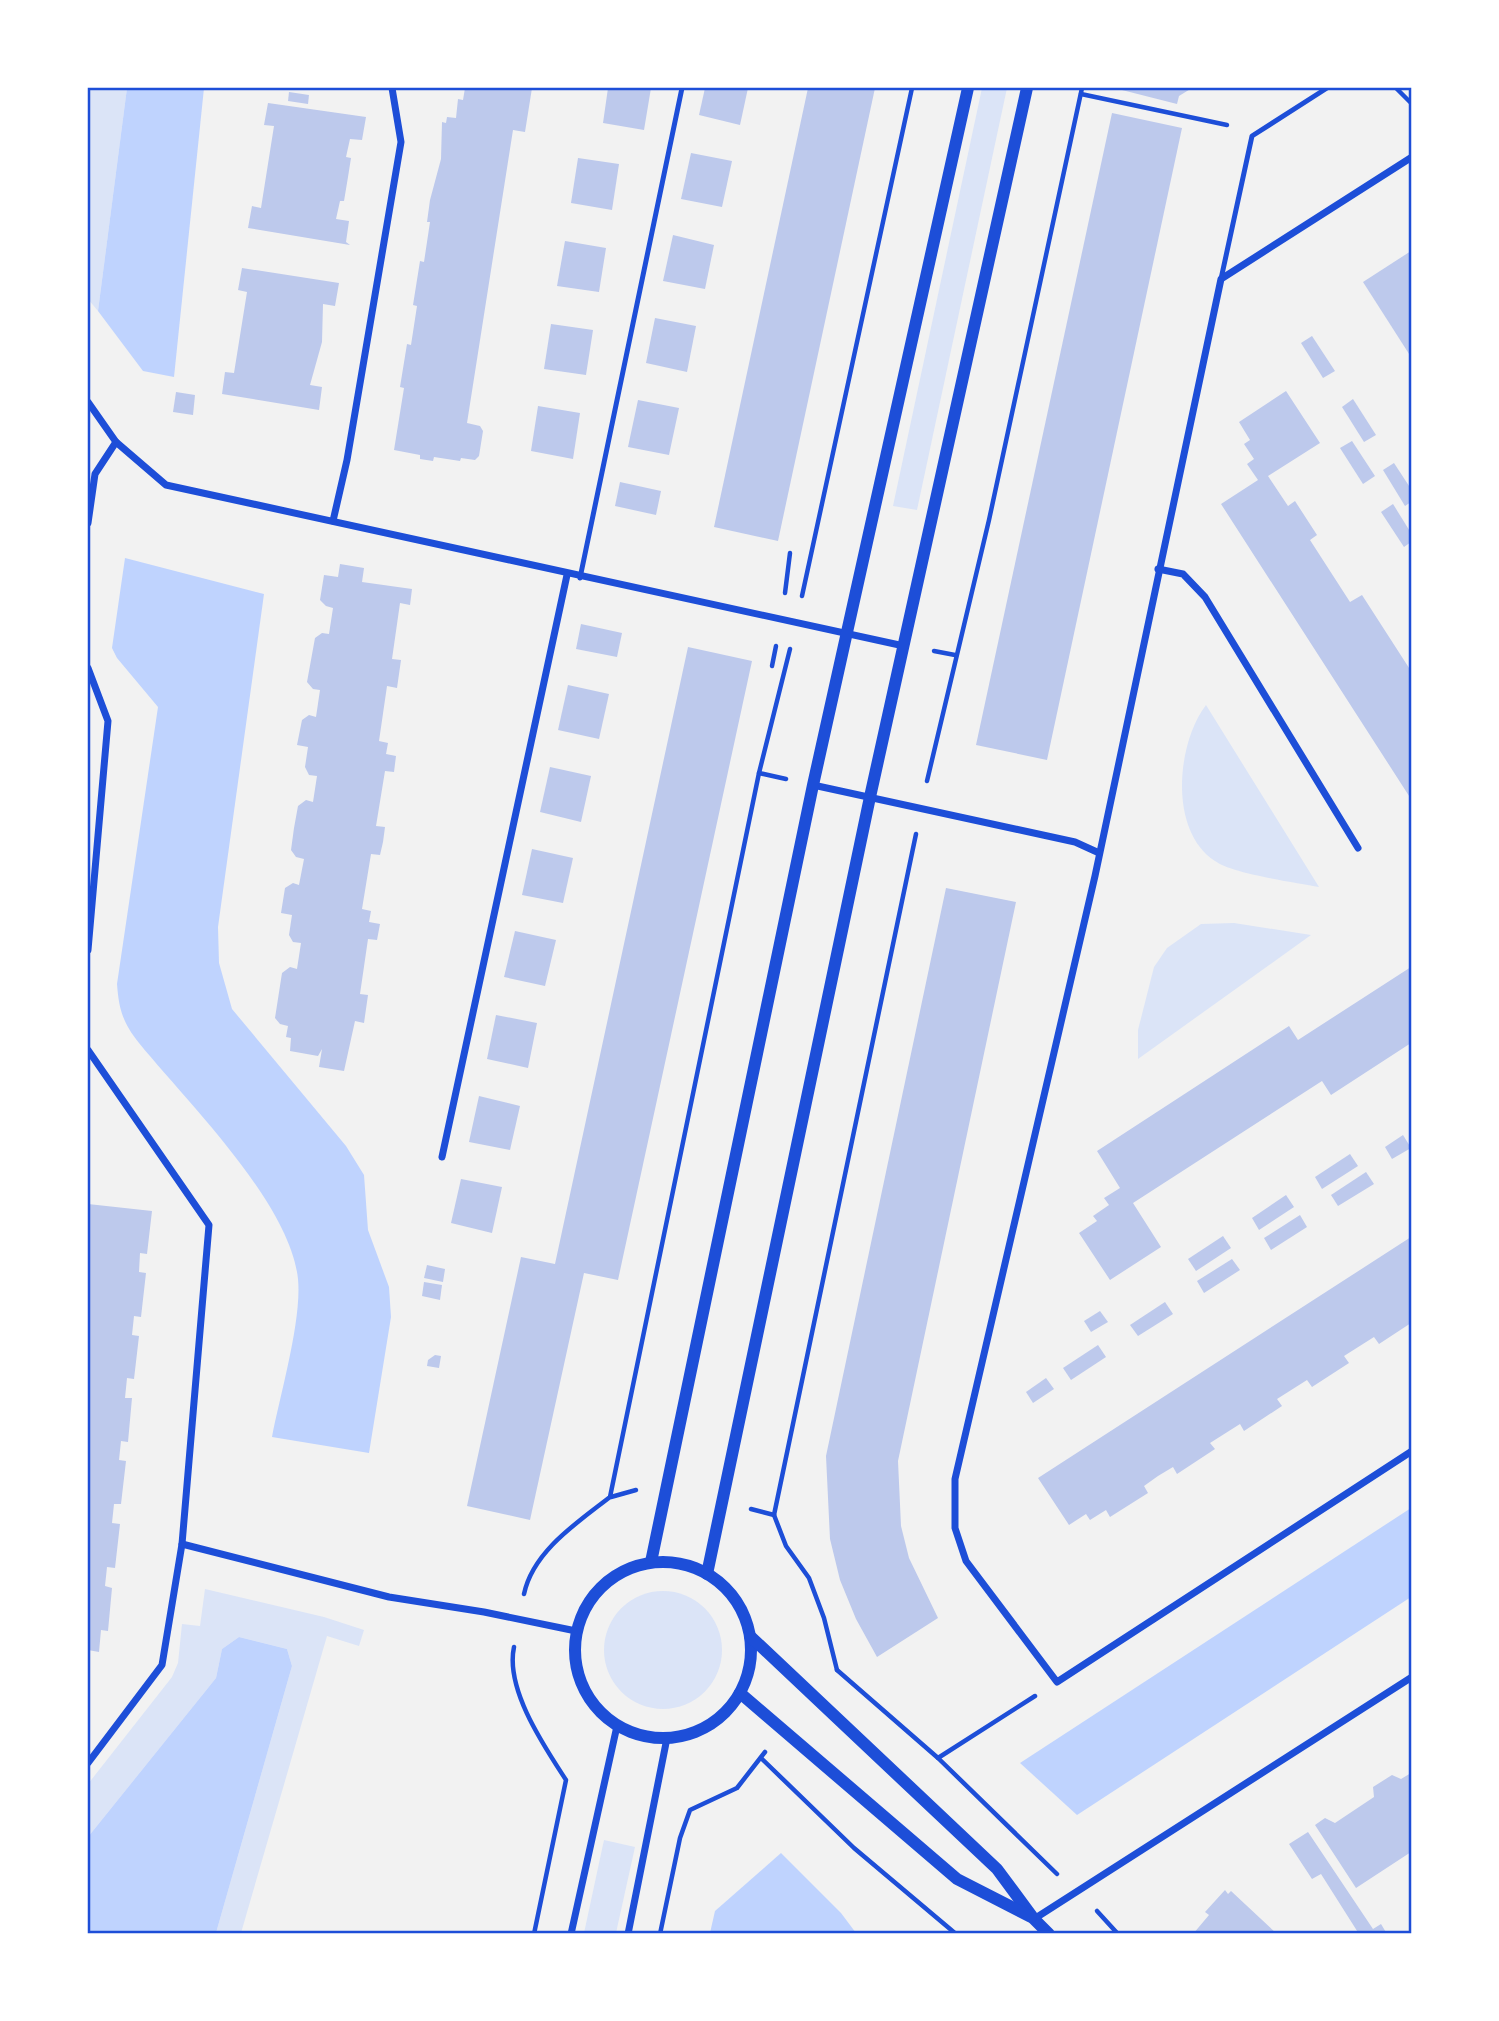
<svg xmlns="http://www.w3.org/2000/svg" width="1499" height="2021" font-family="'Fira Sans',sans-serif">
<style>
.green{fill:#dbe4f7}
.water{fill:#bfd3fe}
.building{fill:#bdc9ec}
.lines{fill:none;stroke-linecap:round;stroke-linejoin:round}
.path{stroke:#1d4ed8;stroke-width:4.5}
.service{stroke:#1d4ed8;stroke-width:5}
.minor{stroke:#1d4ed8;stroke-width:7}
.tertiary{stroke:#1d4ed8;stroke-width:12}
.neatline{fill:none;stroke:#1d4ed8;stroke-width:2.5}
</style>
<rect width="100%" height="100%" fill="#f2f2f2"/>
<g class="green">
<polygon points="88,88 127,88 98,311 88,299"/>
<polygon points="982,88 1007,88 917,510 893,506"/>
<path d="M 1206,705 L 1319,887 C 1294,882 1233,874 1215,861 C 1168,830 1177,743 1206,705 Z"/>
<polygon points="1234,923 1311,935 1138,1059 1138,1030 1154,967 1167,948 1201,924"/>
<polygon points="205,1589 324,1617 364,1630 359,1646 327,1636 241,1933 216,1933 292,1666 287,1649 239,1637 222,1649 216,1678 88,1837 88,1784 172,1677 178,1663 182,1624 200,1626"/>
<circle cx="663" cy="1650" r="59"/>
<polygon points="604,1840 635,1847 616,1933 584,1933"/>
</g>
<g class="water">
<polygon points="127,88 204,88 174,377 143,371 98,311"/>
<path d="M 125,558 L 264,594 L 218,927 L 219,963 L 232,1009 L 346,1146 L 364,1175 L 368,1230 L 389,1287 L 391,1317 L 369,1453 L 272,1437 C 280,1395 302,1320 298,1279 C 290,1203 188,1103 139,1043 C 123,1023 119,1010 117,984 L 158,707 L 117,658 L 112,648 Z"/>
<polygon points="1411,1508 1411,1597 1077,1815 1020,1763"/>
<polygon points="239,1637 287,1649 292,1666 216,1933 88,1933 88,1837 216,1678 222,1649"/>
<polygon points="781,1853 841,1913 856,1933 710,1933 715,1911"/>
</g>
<g class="building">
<polygon points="465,88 532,88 525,132 513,130 467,423 480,426 483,431 479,456 475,460 461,458 460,461 434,457 433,461 420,459 420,455 394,450 404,388 400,387 407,344 411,345 417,306 413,305 420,261 424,262 430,222 427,222 430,200 441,159 442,122 446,123 447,117 456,118 458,99 463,100"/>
<polygon points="608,88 651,88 644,130 603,123"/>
<polygon points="705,88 748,88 740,125 699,115"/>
<polygon points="808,88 875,88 778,541 714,527"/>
<polygon points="1114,88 1119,89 1192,88 1179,96 1177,104"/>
<polygon points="289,92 309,95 308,104 288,101"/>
<polygon points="268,103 366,117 362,140 350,139 346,157 351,158 348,177 344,201 340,201 336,219 349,221 346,242 350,245 248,228 252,206 261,208 274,126 264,125"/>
<polygon points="1112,113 1182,128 1047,760 976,745"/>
<polygon points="691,153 732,161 722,207 681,199"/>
<polygon points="578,158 619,164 612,210 571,203"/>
<polygon points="673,235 714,245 705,289 663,281"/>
<polygon points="565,241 606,248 599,292 557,286"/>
<polygon points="1411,251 1411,357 1363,282"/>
<polygon points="242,268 339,283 335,306 323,304 322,342 310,385 322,387 319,410 222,394 225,372 234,373 247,292 238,290"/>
<polygon points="655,318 696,326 687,372 646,363"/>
<polygon points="551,324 593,330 586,375 544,369"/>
<polygon points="1312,336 1335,371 1323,378 1301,343"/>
<polygon points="1286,391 1320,443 1268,476 1288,506 1295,501 1317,535 1310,540 1350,602 1362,595 1411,671 1411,799 1221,504 1258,480 1247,464 1254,459 1244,444 1250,440 1239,422"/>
<polygon points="176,392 195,395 193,415 173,412"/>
<polygon points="1353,399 1376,435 1364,442 1342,407"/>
<polygon points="638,400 679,408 669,455 628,447"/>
<polygon points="538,406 580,413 573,459 531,451"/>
<polygon points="1352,441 1375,476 1363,484 1340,448"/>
<polygon points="1394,463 1411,489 1411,502 1405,506 1383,470"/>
<polygon points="620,482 661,491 656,515 615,506"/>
<polygon points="1393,504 1411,533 1411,542 1404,547 1381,512"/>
<polygon points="340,564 364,568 362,582 412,589 410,605 400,603 392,659 401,660 397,688 387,686 379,741 388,743 386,754 396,756 394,772 385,771 376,826 385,827 383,842 380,855 371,854 362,909 371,911 369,922 380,924 377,940 368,939 360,994 368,995 364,1023 355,1021 344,1071 319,1067 322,1049 318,1056 290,1051 291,1038 286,1037 288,1026 280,1024 275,1018 282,973 290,967 297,969 301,943 293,942 289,935 292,915 281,913 285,888 293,883 299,885 304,859 296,857 291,850 294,828 298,806 306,800 313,802 317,776 309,775 305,767 308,747 297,745 302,720 309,715 316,717 320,690 313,689 307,682 315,638 322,633 329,634 333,608 326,606 320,600 324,575 338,577"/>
<polygon points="581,624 622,633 617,657 576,649"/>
<polygon points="688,647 752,661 618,1280 584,1273 530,1520 467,1506 521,1257 555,1264"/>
<polygon points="568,685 609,694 599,739 558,730"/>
<polygon points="550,767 591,776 581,822 540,812"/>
<polygon points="532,849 573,858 563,903 522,895"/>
<polygon points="946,888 1016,902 898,1461 901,1526 909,1558 938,1618 877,1657 856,1619 840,1580 830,1539 826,1456"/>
<polygon points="515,931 556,940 545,986 504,977"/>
<polygon points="1411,967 1411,1043 1331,1095 1322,1081 1133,1203 1161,1247 1110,1280 1079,1233 1097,1221 1093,1216 1109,1205 1104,1198 1120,1188 1097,1151 1289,1026 1298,1040"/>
<polygon points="496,1015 537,1023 528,1068 487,1059"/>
<polygon points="479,1096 520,1106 510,1150 469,1142"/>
<polygon points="1403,1135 1411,1148 1392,1159 1385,1147"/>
<polygon points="1350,1154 1358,1166 1322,1189 1315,1177"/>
<polygon points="1366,1172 1374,1184 1338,1206 1331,1195"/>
<polygon points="461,1179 502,1187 492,1233 451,1223"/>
<polygon points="1286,1195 1294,1207 1259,1230 1252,1218"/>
<polygon points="88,1204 152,1211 147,1254 140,1253 139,1272 146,1273 141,1317 134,1316 132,1335 139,1336 134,1379 127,1378 125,1398 132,1398 128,1442 121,1441 119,1460 126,1461 121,1504 114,1504 112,1523 120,1524 115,1568 107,1567 105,1586 112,1588 108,1631 101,1630 99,1652 88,1650"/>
<polygon points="1300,1215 1307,1227 1271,1250 1264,1238"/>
<polygon points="1223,1236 1231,1248 1196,1271 1188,1259"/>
<polygon points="1411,1237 1411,1323 1379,1344 1374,1337 1344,1356 1349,1363 1312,1387 1307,1380 1277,1399 1282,1406 1244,1431 1240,1424 1210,1443 1215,1449 1177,1474 1173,1467 1158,1476 1144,1486 1148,1493 1110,1517 1106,1510 1090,1520 1086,1514 1069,1525 1038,1478"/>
<polygon points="1232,1259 1240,1270 1204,1293 1197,1281"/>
<polygon points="427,1265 445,1269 443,1282 424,1278"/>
<polygon points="424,1282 442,1285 440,1300 422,1296"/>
<polygon points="1165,1302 1173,1314 1138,1336 1130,1325"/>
<polygon points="1100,1311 1108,1322 1091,1332 1084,1321"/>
<polygon points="1098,1345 1106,1357 1071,1380 1063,1368"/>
<polygon points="435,1355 441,1356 439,1368 427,1366 428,1360"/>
<polygon points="1046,1378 1054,1389 1033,1403 1026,1392"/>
<polygon points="1411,1773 1411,1852 1356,1888 1315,1825 1325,1818 1335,1823 1374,1797 1373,1787 1392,1775 1401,1779"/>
<polygon points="1308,1832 1373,1929 1381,1924 1387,1934 1359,1934 1321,1874 1312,1879 1289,1844"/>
<polygon points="1225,1890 1228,1894 1231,1891 1277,1934 1193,1934 1209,1915 1205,1912"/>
</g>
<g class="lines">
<g class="path">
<polyline points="1396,88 1412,104"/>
<polyline points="1081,94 1227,125"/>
<polyline points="785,593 790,553"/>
<polyline points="802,596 912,88"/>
<polyline points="934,651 955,655"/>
<polyline points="772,666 776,646"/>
<polyline points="759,773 786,779"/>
<polyline points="927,781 989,520 1082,88"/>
<polyline points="611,1497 636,1490"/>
<polyline points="751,1509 774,1515"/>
<polyline points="774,1515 916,834"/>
<polyline points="774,1515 786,1546 809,1578 824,1618 837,1670"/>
<path d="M 524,1594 C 533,1551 578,1522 610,1497 L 759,773 L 790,649"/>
<path d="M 514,1647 C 505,1689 544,1746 566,1780 L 534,1934"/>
<polyline points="837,1670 938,1758 1057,1874"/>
<polyline points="761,1758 854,1848 956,1934"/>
<polyline points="938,1758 1035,1696"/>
<polyline points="1097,1911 1118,1934"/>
<polyline points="660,1934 680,1838 690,1810 737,1788 765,1752"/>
</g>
<g class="service">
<polyline points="1221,279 1252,136 1327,88"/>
<polyline points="580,578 682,88"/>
</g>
<g class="minor">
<polyline points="1412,157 1221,279 1095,876 955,1479 955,1528 966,1561 1057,1682 1412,1451"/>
<polyline points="88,402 116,442 166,485 904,646"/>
<polyline points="333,521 347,460 401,142 392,88"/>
<polyline points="88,523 95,474 116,442"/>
<polyline points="1158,569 1183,574 1205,597 1358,848"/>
<polyline points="88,668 108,721 88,950"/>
<polyline points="813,785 1075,842 1097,852"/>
<polyline points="88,1050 209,1225 182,1544 162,1665 88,1763"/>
<polyline points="442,1157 567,575"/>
<polyline points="182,1544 389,1597 484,1612 576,1631"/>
<polyline points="1034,1919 1412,1677"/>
<polyline points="571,1934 617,1726"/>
<polyline points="628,1934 667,1738"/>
</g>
<g class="tertiary">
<polyline points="651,1562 813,785 968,88"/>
<circle cx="663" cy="1650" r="88"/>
<polyline points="707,1574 870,797 1027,88"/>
<polyline points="750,1636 997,1869 1034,1919 1049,1934"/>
<polyline points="740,1693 957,1879 1031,1917"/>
</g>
</g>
<rect width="1499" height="2021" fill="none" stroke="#ffffff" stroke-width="178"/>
<rect x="89" y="89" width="1321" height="1843" class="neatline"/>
</svg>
